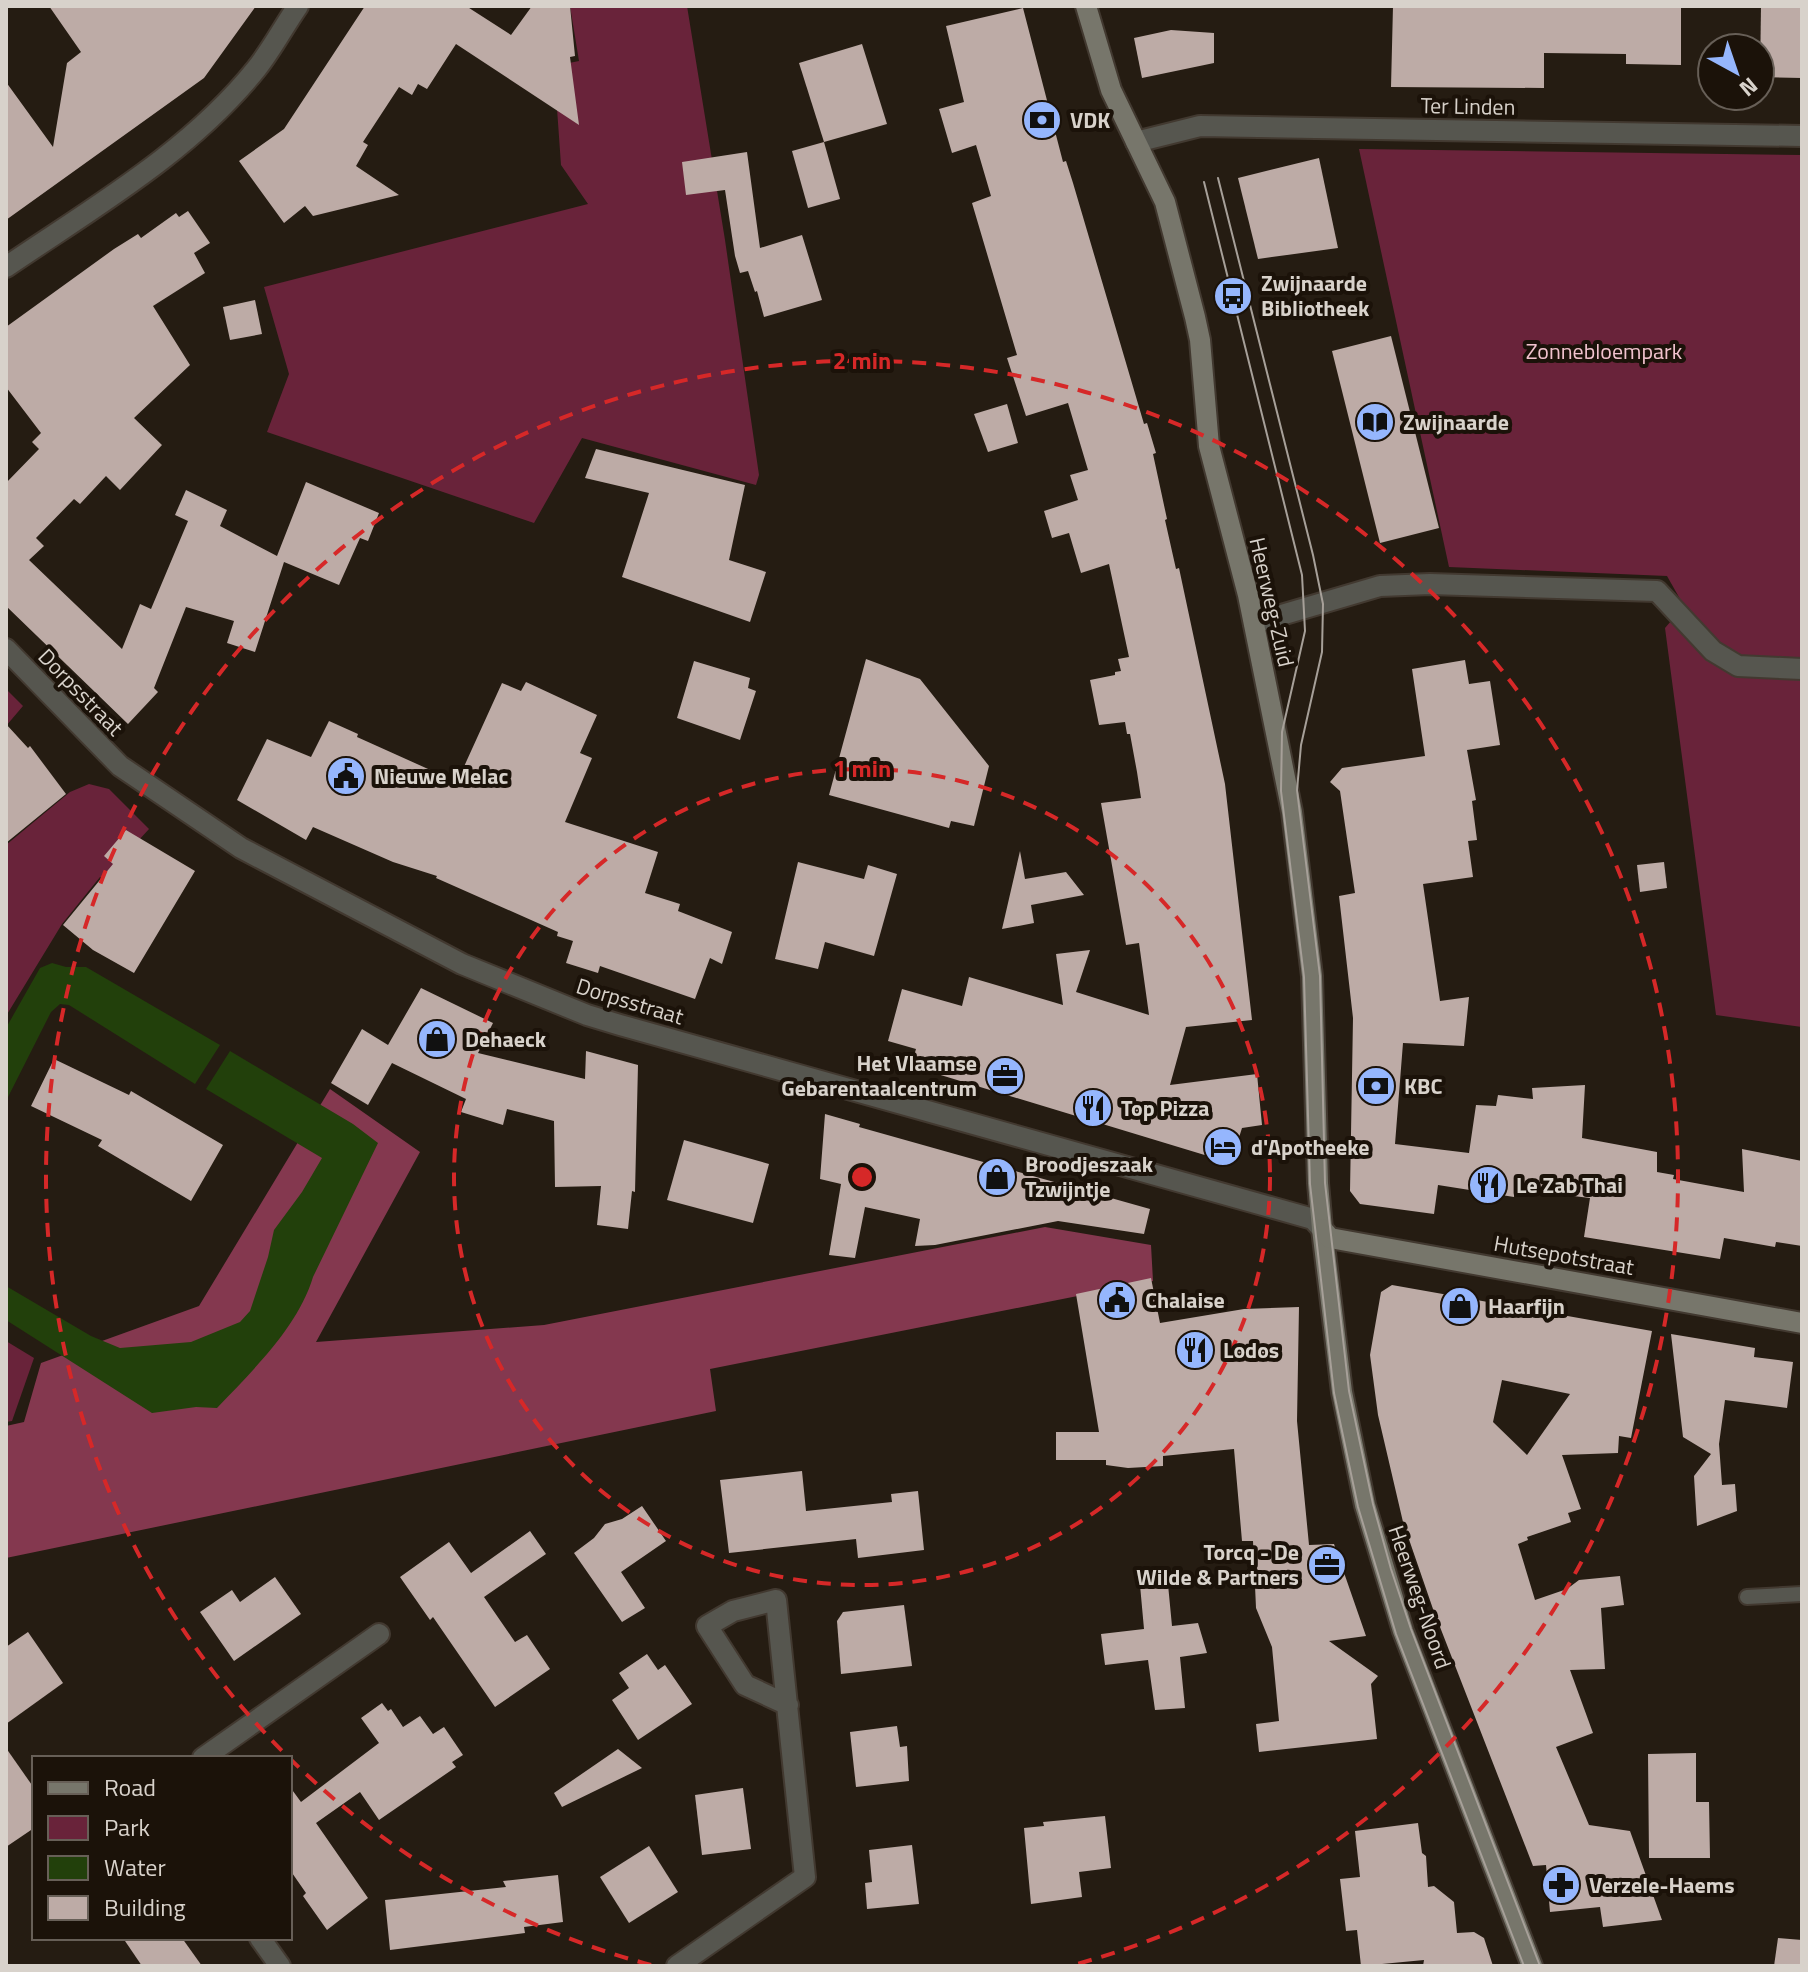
<svg xmlns="http://www.w3.org/2000/svg" width="1808" height="1972" font-family="'Titillium Web',sans-serif">
<style>
.green{fill:#69233a}
.forest{fill:#84384f}
.water{fill:#22400b}
.building{fill:#bdaba6;fill-rule:evenodd}
.lines{fill:none;stroke-linecap:round;stroke-linejoin:round}
.lane-casing{stroke:#423930;stroke-width:18}
.street-casing{stroke:#423930;stroke-width:24}
.secondary-casing{stroke:#423930;stroke-width:24}
.lane{stroke:#56564f;stroke-width:14}
.street{stroke:#56564f;stroke-width:20}
.secondary{stroke:#77766b;stroke-width:20}
.tram{stroke:#a7a099;stroke-width:2}
.ring{fill:none;stroke:#d62828;stroke-width:4;stroke-dasharray:14 10}
.labels{text-anchor:middle;stroke-width:8;stroke-linejoin:round;paint-order:stroke}
.street-label{font-size:22px;fill:#d8d2cb;stroke:#1b1209}
.poi-label{font-size:22px;font-weight:bold;fill:#d8d2cb;stroke:#1b1209;text-anchor:start}
.park-label{font-size:22px;fill:#f2c3ce;stroke:#1b1209}
.centre{fill:#d62828;stroke:#1b1209;stroke-width:4}
.ring-label{font-size:24px;text-anchor:middle;font-weight:bold;fill:#d62828;stroke:#1b1209;stroke-width:8;stroke-linejoin:round;paint-order:stroke}
</style>
<rect width="100%" height="100%" fill="#251c12"/>
<g class="green">
<polygon points="570,6 687,6 725,240 759,475 756,485 582,438 534,523 267,432 289,374 264,287 588,204 561,165 554,66 579,61"/>
<polygon points="1359,149 1802,155 1802,1027 1716,1015 1665,628 1684,606 1667,576 1449,567"/>
<polygon points="6,689 23,706 6,726"/>
<polygon points="89,784 109,789 149,829 104,878 100,877 62,924 6,1016 6,845 70,792"/>
<polygon points="6,1341 34,1358 12,1421 6,1422"/>
</g>
<polygon class="forest" points="330,1089 420,1152 316,1342 544,1325 1045,1227 1151,1245 1153,1281 710,1369 716,1411 6,1558 6,1426 24,1422 41,1363 199,1306"/>
<g class="water">
<polygon points="52,963 66,967 86,967 220,1045 195,1084 69,1005 60,1004 51,1012 6,1101 6,1028 40,968"/>
<path d="M 230,1051 L 353,1124 L 378,1143 L 313,1277 C 298,1327 253,1370 217,1408 L 196,1407 L 152,1413 L 6,1320 L 6,1286 L 91,1336 L 120,1348 L 191,1342 L 240,1322 L 250,1311 L 268,1257 L 274,1230 L 302,1192 L 322,1158 L 206,1089 Z"/>
</g>
<g class="building">
<polygon points="49,6 256,6 204,78 6,220 6,82 53,147 67,63 81,52"/>
<polygon points="365,6 466,6 511,35 532,6 570,6 575,56 570,57 579,125 456,44 427,89 418,84 412,95 399,87 363,142 368,145 356,166 399,195 313,216 305,206 284,223 239,161 284,129"/>
<polygon points="1393,6 1681,6 1681,65 1626,64 1626,54 1544,53 1544,88 1391,87"/>
<polygon points="1761,6 1802,6 1802,78 1760,77"/>
<polygon points="1023,8 1063,162 1066,161 1073,183 1144,424 1147,423 1156,453 1153,454 1167,519 1165,520 1176,569 1179,568 1225,784 1252,1020 1186,1027 1170,1085 1257,1074 1262,1125 1242,1128 1231,1163 911,1066 916,1049 888,1041 902,989 962,1006 969,977 1063,1005 1056,954 1090,950 1076,992 1149,1015 1139,943 1126,945 1101,803 1141,798 1137,772 1130,734 1127,734 1125,722 1099,725 1090,680 1115,675 1115,672 1121,671 1118,659 1129,657 1109,564 1081,573 1069,533 1052,538 1044,511 1078,500 1070,475 1088,470 1068,403 1026,416 1007,358 1017,355 972,203 991,196 976,145 952,153 939,109 964,102 946,26"/>
<polygon points="1171,30 1214,33 1214,63 1142,78 1134,38"/>
<polygon points="862,44 887,124 824,142 799,63"/>
<polygon points="824,142 840,199 808,208 792,151"/>
<polygon points="747,152 760,248 802,235 822,300 764,317 757,291 755,292 748,271 740,273 735,256 725,190 686,195 682,162"/>
<polygon points="1319,158 1338,248 1258,259 1238,178"/>
<polygon points="188,211 210,243 194,253 205,273 153,306 190,365 134,418 162,445 120,490 106,476 80,504 74,499 36,538 44,546 29,560 122,649 140,604 151,609 188,521 175,515 186,490 227,510 220,526 277,556 306,482 379,513 368,541 360,538 339,585 284,562 255,652 227,643 234,621 186,607 154,688 158,692 128,724 6,606 6,483 39,449 32,442 41,433 6,387 6,327 114,249 138,234 141,238 176,213 179,217"/>
<polygon points="255,300 262,334 230,340 223,307"/>
<polygon points="1391,336 1439,528 1380,543 1332,351"/>
<polygon points="1007,404 1018,443 988,452 974,414"/>
<polygon points="596,449 745,485 729,560 766,572 750,622 622,577 649,493 585,478"/>
<polygon points="866,659 920,679 989,766 974,826 951,821 949,828 829,795"/>
<polygon points="1465,660 1469,684 1490,681 1500,745 1467,750 1476,800 1472,801 1477,840 1468,841 1473,877 1423,884 1440,1001 1469,997 1464,1046 1403,1043 1395,1144 1469,1153 1476,1105 1496,1106 1498,1095 1533,1099 1532,1088 1585,1085 1582,1138 1657,1152 1657,1172 1674,1175 1673,1179 1744,1192 1742,1149 1802,1161 1802,1246 1776,1242 1775,1247 1724,1238 1720,1259 1584,1237 1590,1198 1573,1196 1574,1186 1514,1190 1514,1197 1438,1185 1434,1214 1360,1204 1350,1191 1353,1018 1339,896 1355,893 1340,791 1330,782 1342,768 1425,756 1412,669"/>
<polygon points="694,661 750,678 748,688 756,691 740,740 677,718"/>
<polygon points="526,682 597,715 580,753 592,758 565,822 658,852 645,893 680,904 678,911 732,932 722,964 710,958 695,999 600,966 598,973 566,963 573,941 557,936 558,932 436,878 437,876 393,862 313,827 306,840 237,800 267,739 311,757 329,721 358,734 357,737 457,782 502,683 521,691"/>
<polygon points="6,724 28,748 30,746 66,794 6,843"/>
<polygon points="126,830 195,871 134,973 93,950 63,925 113,864 104,856"/>
<polygon points="1020,851 1025,879 1066,872 1084,895 1031,905 1034,923 1002,929"/>
<polygon points="798,862 864,879 868,865 897,874 874,956 825,942 818,969 775,959"/>
<polygon points="1664,862 1667,888 1640,892 1637,865"/>
<polygon points="421,988 493,1023 478,1053 585,1079 586,1051 638,1065 635,1192 632,1191 628,1229 597,1225 601,1186 555,1187 554,1121 507,1109 503,1125 461,1112 466,1099 392,1063 368,1105 331,1083 362,1029 388,1045"/>
<polygon points="54,1059 129,1095 131,1091 223,1145 191,1201 98,1146 102,1140 31,1106"/>
<polygon points="825,1114 860,1124 859,1127 1150,1209 1144,1234 1058,1221 935,1245 915,1246 920,1219 865,1207 855,1258 829,1255 841,1184 820,1179"/>
<polygon points="684,1140 769,1164 753,1223 667,1200"/>
<polygon points="1151,1278 1160,1323 1244,1309 1299,1307 1297,1421 1309,1545 1334,1544 1366,1636 1329,1641 1378,1676 1371,1684 1377,1739 1259,1752 1256,1724 1279,1721 1272,1647 1256,1608 1253,1541 1242,1541 1234,1449 1163,1456 1163,1466 1128,1468 1106,1465 1106,1460 1056,1460 1056,1432 1099,1432 1076,1294"/>
<path d="M 1392,1285 L 1652,1331 L 1631,1438 L 1619,1436 L 1618,1453 L 1562,1455 L 1581,1509 L 1568,1513 L 1571,1522 L 1527,1537 L 1528,1540 L 1518,1544 L 1535,1600 L 1567,1589 L 1579,1580 L 1620,1576 L 1624,1605 L 1601,1608 L 1605,1669 L 1570,1670 L 1593,1733 L 1556,1747 L 1589,1825 L 1630,1831 L 1662,1920 L 1603,1927 L 1600,1907 L 1550,1912 L 1546,1865 L 1533,1866 L 1433,1609 L 1403,1522 L 1378,1415 L 1370,1355 L 1381,1292 ZM 1502,1380 L 1570,1394 L 1527,1455 L 1493,1422 Z"/>
<polygon points="1671,1334 1755,1348 1754,1357 1793,1362 1787,1408 1725,1400 1719,1444 1722,1485 1735,1484 1737,1511 1697,1526 1694,1476 1711,1454 1683,1437"/>
<polygon points="802,1471 806,1511 892,1502 891,1494 918,1491 924,1550 858,1558 856,1539 729,1553 720,1480"/>
<polygon points="642,1506 666,1541 621,1572 645,1608 622,1622 574,1553 594,1538 605,1524 622,1519"/>
<polygon points="530,1531 546,1554 484,1597 515,1642 527,1635 550,1669 495,1707 433,1617 430,1620 400,1577 449,1542 471,1573"/>
<polygon points="1139,1574 1167,1574 1172,1626 1198,1623 1207,1653 1180,1657 1185,1708 1155,1710 1148,1660 1105,1665 1101,1634 1144,1629"/>
<polygon points="275,1577 301,1614 234,1661 200,1612 232,1590 240,1602"/>
<polygon points="904,1605 912,1666 841,1674 837,1621 843,1612"/>
<polygon points="28,1632 63,1683 6,1724 6,1647"/>
<polygon points="647,1654 658,1670 665,1665 692,1704 638,1740 612,1700 629,1688 619,1673"/>
<polygon points="382,1703 388,1711 391,1709 403,1727 420,1716 433,1734 444,1727 463,1755 452,1762 456,1767 379,1820 360,1792 316,1823 368,1898 327,1930 303,1896 306,1893 290,1870 290,1787 301,1802 379,1743 361,1718"/>
<polygon points="897,1726 900,1747 907,1746 909,1781 856,1787 850,1732"/>
<polygon points="6,1748 34,1788 34,1828 6,1847"/>
<polygon points="618,1749 642,1768 562,1807 554,1793"/>
<polygon points="1696,1753 1696,1802 1709,1802 1710,1858 1649,1858 1648,1754"/>
<polygon points="743,1788 751,1849 702,1855 695,1795"/>
<polygon points="1105,1816 1111,1868 1079,1872 1082,1897 1031,1904 1024,1828 1044,1826 1043,1822"/>
<polygon points="1418,1823 1422,1853 1426,1856 1428,1887 1434,1886 1454,1902 1457,1933 1474,1932 1484,1938 1493,1966 1423,1966 1424,1960 1361,1966 1357,1930 1346,1931 1340,1879 1360,1877 1355,1831"/>
<polygon points="912,1845 919,1904 867,1909 865,1883 872,1882 869,1850"/>
<polygon points="649,1846 678,1892 629,1923 600,1877"/>
<polygon points="558,1875 563,1922 524,1927 525,1933 390,1950 385,1900 506,1887 503,1881"/>
<polygon points="123,1938 182,1938 202,1966 142,1966"/>
<polygon points="1778,1938 1802,1940 1802,1966 1774,1966"/>
</g>
<g class="lines">
<g class="lane-casing">
<polyline id="lane" points="1747,1597 1802,1594"/>
</g>
<g class="street-casing">
<g id="street">
<polyline points="1136,142 1200,126 1802,136"/>
<path d="M 6,267 C 94,207 190,152 257,68 C 272,49 284,26 298,6"/>
<polyline points="1254,623 1380,586 1430,584 1657,591 1713,651 1738,666 1802,669"/>
<polyline points="6,649 120,766 241,848 462,964 587,1015 620,1025 1313,1219 1322,1229"/>
<polyline points="203,1758 379,1634"/>
<polyline points="260,1938 280,1966"/>
<polyline points="677,1966 805,1877 776,1600 733,1611 707,1626 745,1685 788,1705"/>
</g>
</g>
<g class="secondary-casing">
<g id="secondary">
<polyline points="1086,6 1111,90 1165,202 1195,317 1200,340 1209,446 1248,595 1292,812 1312,976 1318,1183 1322,1229 1342,1392 1365,1505 1403,1631 1532,1966"/>
<polyline points="1322,1229 1330,1238 1802,1323"/>
</g>
</g>
<use href="#lane" class="lane"/>
<use href="#street" class="street"/>
<use href="#secondary" class="secondary"/>
<g class="tram">
<polyline points="1218,178 1313,555 1323,604 1322,652 1301,745 1297,790 1320,976 1325,1183 1349,1391 1373,1504 1391,1569 1411,1629 1540,1966"/>
<polyline points="1204,182 1302,575 1305,631 1282,732 1281,791 1304,977 1310,1184 1334,1393 1358,1507 1396,1634 1524,1966"/>
</g>
</g>
<g class="ring">
<circle cx="862" cy="1177" r="408"/>
<path d="M651 1965A816 816 0 1 1 1073 1965"/>
</g>
<defs>
<g id="bank-disc" transform="scale(2)"><circle r="9.5" fill="#95b6fd" stroke="#1b1209"/><path d="M-6-4H6V4H-6ZM0-2.3a2.3 2.3 0 1 0 0 4.6a2.3 2.3 0 1 0 0-4.6Z" fill="#111"/></g>
<g id="bus-disc" transform="scale(2)"><circle r="9.5" fill="#95b6fd" stroke="#1b1209"/><path d="M-5-6H5V4H4V6H2V4H-2V6H-4V4H-5ZM-3.5-4V0h7V-4ZM-3.5 1.2v1.5H-2V1.2ZM2 1.2v1.5H3.5V1.2Z" fill="#111"/></g>
<g id="library-disc" transform="scale(2)"><circle r="9.5" fill="#95b6fd" stroke="#1b1209"/><path d="M-6-4Q-3-5.5-.7-3.5V5Q-3 3-6 4ZM6-4Q3-5.5 .7-3.5V5Q3 3 6 4Z" fill="#111"/></g>
<g id="civic-disc" transform="scale(2)"><circle r="9.5" fill="#95b6fd" stroke="#1b1209"/><path d="M-.6-6.5H3V-4.5H.6V-3L4-1V1h2V6H-6V1h2V-1L-.6-3ZM-1.2 2.5V6h2.4V2.5Z" fill="#111"/></g>
<g id="shop-disc" transform="scale(2)"><circle r="9.5" fill="#95b6fd" stroke="#1b1209"/><path d="M-5-2.5h2.3a2.7 3.5 0 0 1 5.4 0H5L5.5 6h-11ZM-1.5-2.5h3a1.5 2.3 0 0 0-3 0Z" fill="#111"/></g>
<g id="office-disc" transform="scale(2)"><circle r="9.5" fill="#95b6fd" stroke="#1b1209"/><path d="M-6-3h4V-5.5h4V-3h4V5H-6ZM-1-4.5V-3h2v-1.5ZM-6 0V1H6V0Z" fill="#111"/></g>
<g id="restaurant-disc" transform="scale(2)"><circle r="9.5" fill="#95b6fd" stroke="#1b1209"/><path d="M-5-6h1v4h1v-4h1v4h1v-4h1v5L-1.5 .5V6h-2V.5L-5-1ZM5-6V6H3V1.5H1.5Q1.5-4 5-6Z" fill="#111"/></g>
<g id="hotel-disc" transform="scale(2)"><circle r="9.5" fill="#95b6fd" stroke="#1b1209"/><path d="M-6-4.5h1.5V1H6V5H4.5V3h-9V5H-6ZM-4 0a1.8 1.8 0 1 1 3.6 0ZM.5 0V-2.5h3Q6-2.5 6 0Z" fill="#111"/></g>
<g id="pharmacy-disc" transform="scale(2)"><circle r="9.5" fill="#95b6fd" stroke="#1b1209"/><path d="M-2-6h4v4h4v4h-4v4h-4v-4h-4v-4h4Z" fill="#111"/></g>
</defs>
<g fill-rule="evenodd">
<use href="#bank-disc" x="1042" y="120"/>
<use href="#bus-disc" x="1233" y="296"/>
<use href="#library-disc" x="1375" y="422"/>
<use href="#civic-disc" x="346" y="776"/>
<use href="#shop-disc" x="437" y="1039"/>
<use href="#office-disc" x="1005" y="1076"/>
<use href="#bank-disc" x="1376" y="1086"/>
<use href="#restaurant-disc" x="1093" y="1108"/>
<use href="#hotel-disc" x="1223" y="1147"/>
<use href="#shop-disc" x="997" y="1177"/>
<use href="#restaurant-disc" x="1488" y="1185"/>
<use href="#civic-disc" x="1117" y="1300"/>
<use href="#shop-disc" x="1460" y="1306"/>
<use href="#restaurant-disc" x="1195" y="1350"/>
<use href="#office-disc" x="1327" y="1565"/>
<use href="#pharmacy-disc" x="1561" y="1885"/>
</g>
<g class="labels">
<g class="street-label">
<text transform="translate(1468 106) rotate(1)" y="8">Ter Linden</text>
<text transform="translate(1272 602) rotate(77)" y="8">Heerweg-Zuid</text>
<text transform="translate(81 692) rotate(46)" y="8">Dorpsstraat</text>
<text transform="translate(630 1001) rotate(17)" y="8">Dorpsstraat</text>
<text transform="translate(1564 1255) rotate(10)" y="8">Hutsepotstraat</text>
<text transform="translate(1420 1597) rotate(71)" y="8">Heerweg-Noord</text>
</g>
<g class="poi-label">
<text x="1070" y="128">VDK</text>
<text x="1261" y="291">Zwijnaarde<tspan x="1261" dy="25">Bibliotheek</tspan></text>
<text x="1403" y="430">Zwijnaarde</text>
<text x="374" y="784">Nieuwe Melac</text>
<text x="465" y="1047">Dehaeck</text>
<text x="977" y="1071" text-anchor="end">Het Vlaamse<tspan x="977" dy="25">Gebarentaalcentrum</tspan></text>
<text x="1404" y="1094">KBC</text>
<text x="1121" y="1116">Top Pizza</text>
<text x="1251" y="1155">d'Apotheeke</text>
<text x="1025" y="1172">Broodjeszaak<tspan x="1025" dy="25">Tzwijntje</tspan></text>
<text x="1516" y="1193">Le Zab Thai</text>
<text x="1145" y="1308">Chalaise</text>
<text x="1488" y="1314">Haarfijn</text>
<text x="1223" y="1358">Lodos</text>
<text x="1299" y="1560" text-anchor="end">Torcq - De<tspan x="1299" dy="25">Wilde &amp; Partners</tspan></text>
<text x="1589" y="1893">Verzele-Haems</text>
</g>
<g class="park-label">
<text x="1604" y="359">Zonnebloempark</text>
</g>
</g>
<circle cx="862" cy="1177" r="12" class="centre"/>
<g class="ring-label">
<text x="862" y="369">2 min</text>
<text x="862" y="777">1 min</text>
</g>
<rect width="1808" height="1972" fill="none" stroke="#d8d2cb" stroke-width="16"/>
<rect x="32" y="1756" width="260" height="184" fill="#1b1209" stroke="#675f57" stroke-width="2"/>
<rect x="48" y="1782" width="40" height="12" fill="#77766b" stroke="#675f57" stroke-width="2"/>
<text x="104" y="1796" font-size="24" fill="#d8d2cb">Road</text>
<rect x="48" y="1816" width="40" height="24" fill="#69233a" stroke="#675f57" stroke-width="2"/>
<text x="104" y="1836" font-size="24" fill="#d8d2cb">Park</text>
<rect x="48" y="1856" width="40" height="24" fill="#22400b" stroke="#675f57" stroke-width="2"/>
<text x="104" y="1876" font-size="24" fill="#d8d2cb">Water</text>
<rect x="48" y="1896" width="40" height="24" fill="#bdaba6" stroke="#675f57" stroke-width="2"/>
<text x="104" y="1916" font-size="24" fill="#d8d2cb">Building</text>
<g transform="translate(1736 72) rotate(140)"><circle r="38" fill="#1b1209" stroke="#675f57" stroke-width="2"/>
<path d="M0-6L14 30L0 20L-14 30Z" fill="#95b6fd"/>
<text y="-12" font-size="22" font-weight="bold" text-anchor="middle" fill="#d8d2cb">N</text>
</g>
</svg>
